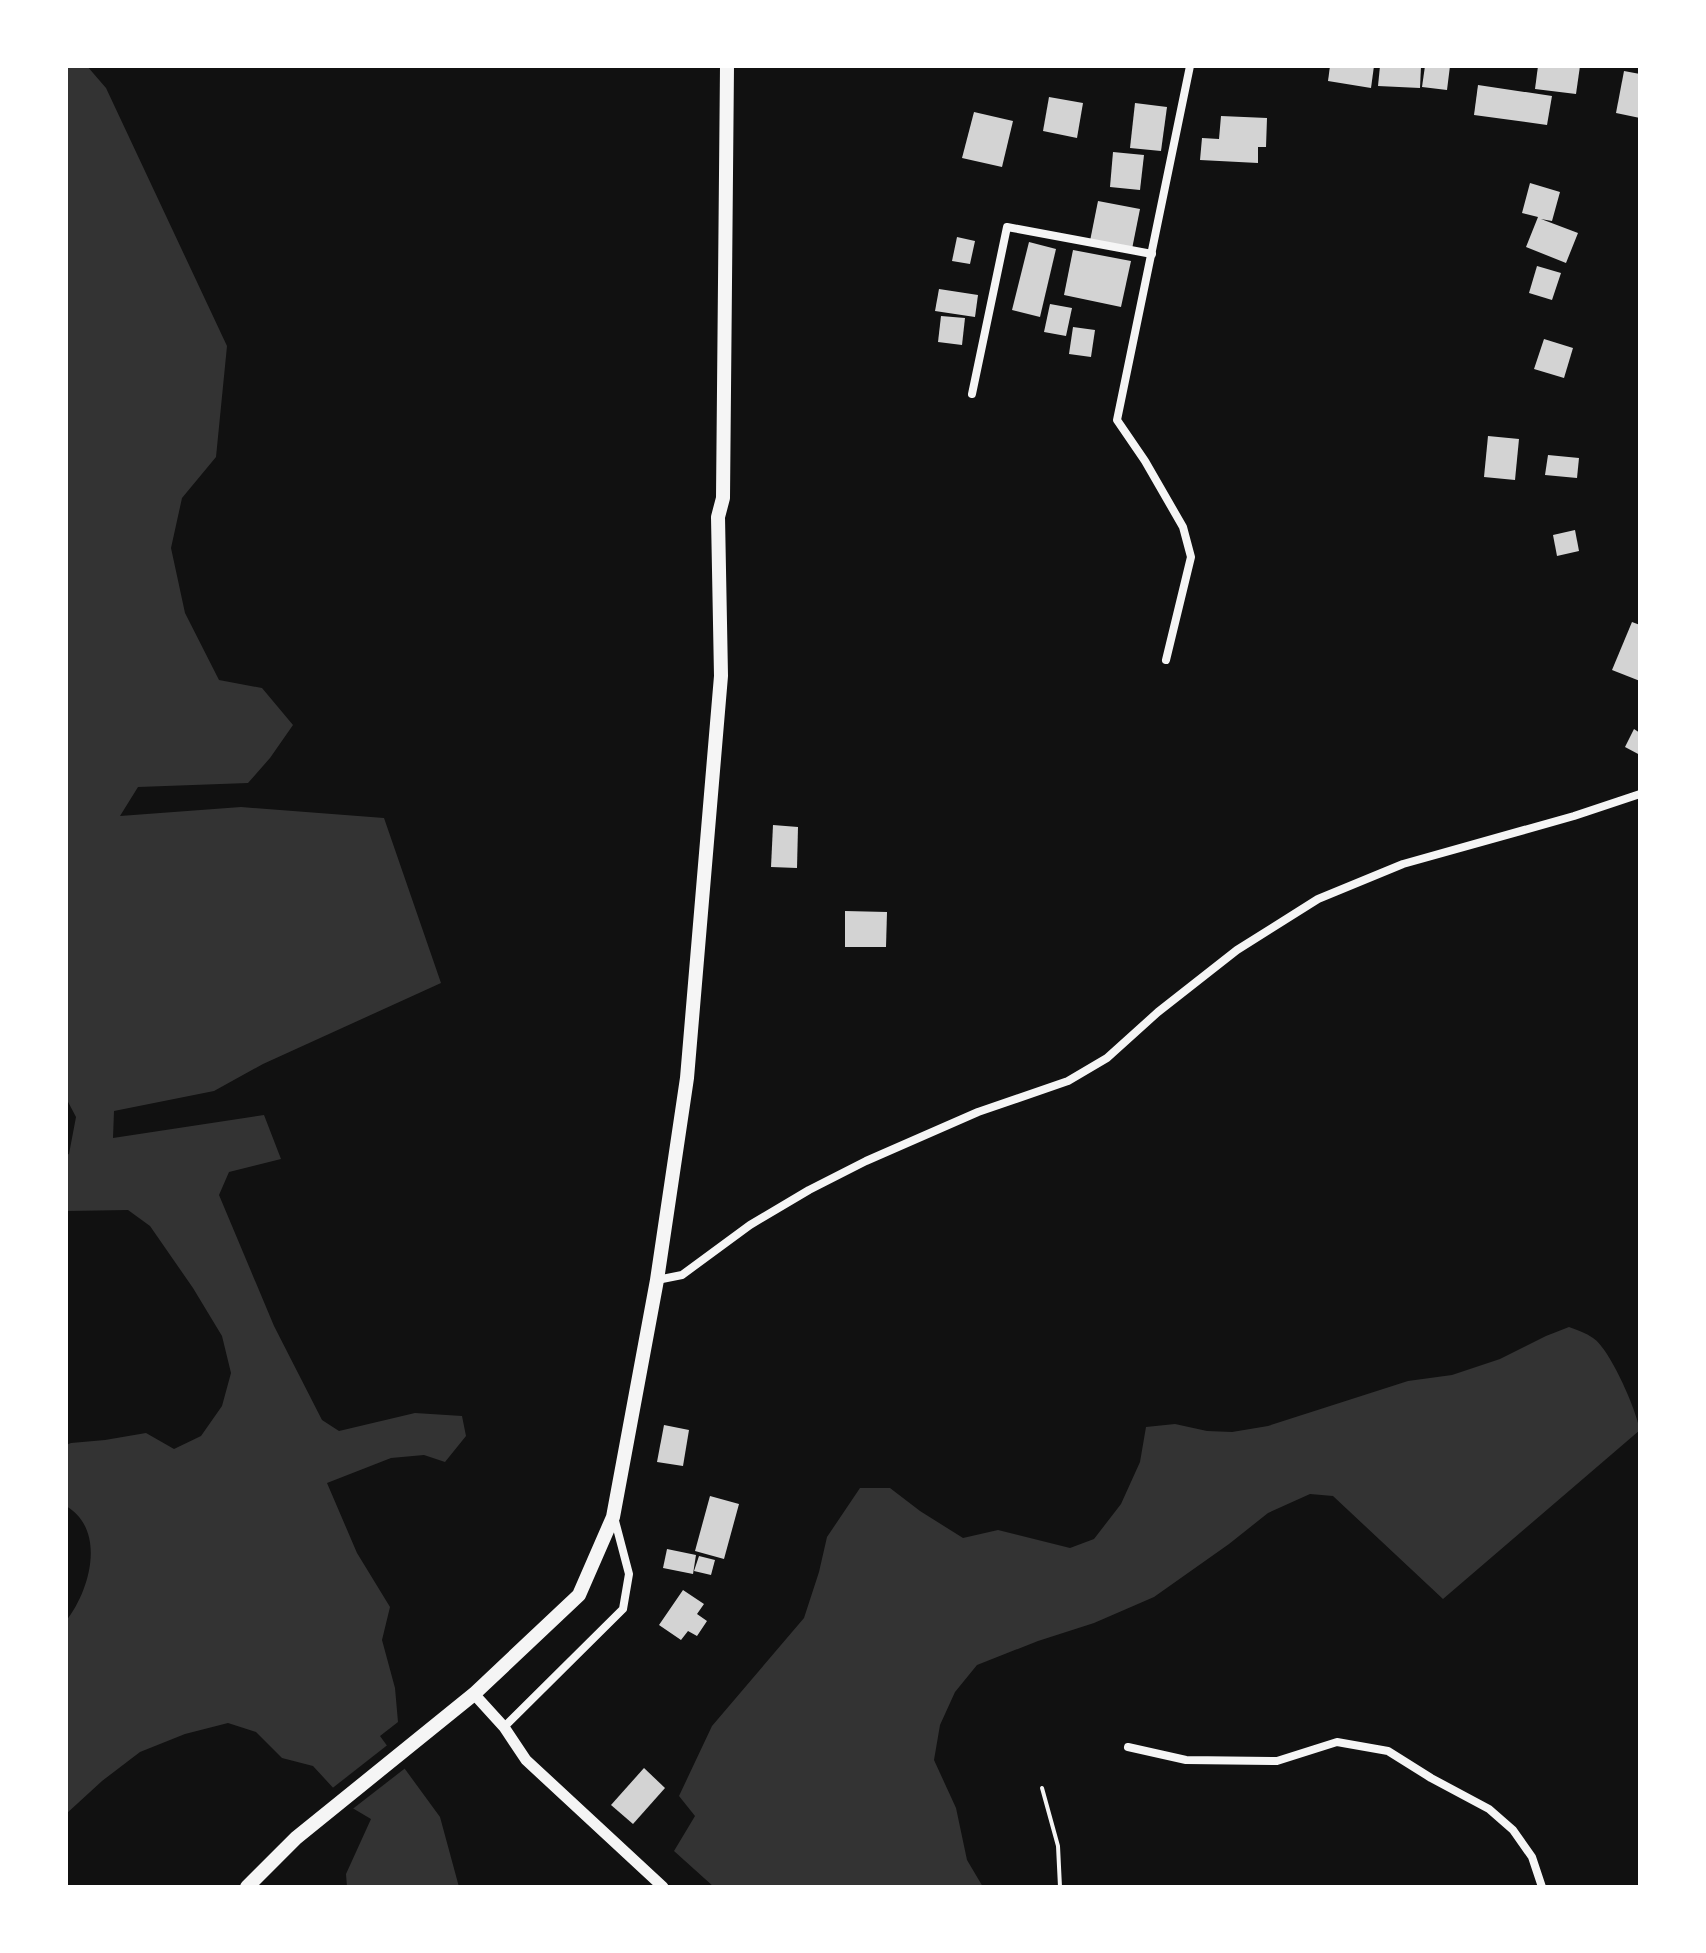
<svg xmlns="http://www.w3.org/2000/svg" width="1706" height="1953" font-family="Lato,sans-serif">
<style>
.water{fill:#333}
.pier{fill:#111}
.building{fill:#d3d3d3}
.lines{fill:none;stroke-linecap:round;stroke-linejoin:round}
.path{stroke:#f5f5f5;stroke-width:4}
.minor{stroke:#f5f5f5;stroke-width:8}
.tertiary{stroke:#f5f5f5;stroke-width:11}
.primary{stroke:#f5f5f5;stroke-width:14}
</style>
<rect width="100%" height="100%" fill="#111"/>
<g class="water">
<path d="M 66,66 L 87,66 L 106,88 L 227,346 L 216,457 L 182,498 L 171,548 L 185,613 L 219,680 L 262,688 L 293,725 L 270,758 L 248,783 L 138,787 L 120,816 L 241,807 L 384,818 L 441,983 L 263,1064 L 214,1091 L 114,1111 L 113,1138 L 264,1115 L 281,1159 L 229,1172 L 219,1195 L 274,1326 L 322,1420 L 339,1431 L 415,1413 L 462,1416 L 466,1436 L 445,1462 L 424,1455 L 391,1458 L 327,1483 L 357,1553 L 390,1607 L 382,1640 L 395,1688 L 398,1722 L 380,1736 L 401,1765 L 348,1804 L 313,1766 L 282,1758 L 256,1732 L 228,1723 L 185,1734 L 140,1752 L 102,1781 L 66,1814 L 66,1621 C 90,1591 107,1530 66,1506 L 66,1445 L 71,1443 L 105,1440 L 146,1433 L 174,1449 L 201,1436 L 222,1406 L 231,1373 L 222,1336 L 193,1288 L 150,1226 L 128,1210 L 66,1211 L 66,1155 L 69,1154 L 76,1117 L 66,1098 Z"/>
<path d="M 1569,1327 C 1577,1330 1586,1333 1593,1338 C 1610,1349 1636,1409 1640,1430 L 1443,1599 L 1333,1496 L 1310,1494 L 1268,1513 L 1229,1544 L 1154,1597 L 1094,1623 L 1038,1641 L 977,1665 L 955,1692 L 940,1725 L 934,1760 L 956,1808 L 967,1860 L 983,1887 L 714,1887 L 674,1851 L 695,1816 L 679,1796 L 712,1726 L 804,1618 L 819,1572 L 827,1537 L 860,1488 L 890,1488 L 920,1511 L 963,1538 L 998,1530 L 1070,1548 L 1094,1539 L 1121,1504 L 1140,1462 L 1146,1427 L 1175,1424 L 1207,1431 L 1232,1432 L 1268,1426 L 1408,1381 L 1452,1375 L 1500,1359 L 1546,1336 Z"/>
<polygon points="402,1765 440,1817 459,1887 347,1887 346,1874 371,1819 349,1806"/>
</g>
<polygon class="pier" points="390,1743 408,1766 350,1811 346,1808 330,1790"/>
<g class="building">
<polygon points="1330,66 1374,66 1371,88 1328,81"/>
<polygon points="1380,66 1421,66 1420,88 1378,86"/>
<polygon points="1425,66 1450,66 1447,90 1422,87"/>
<polygon points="1538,66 1580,66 1576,94 1535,89"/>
<polygon points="1624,71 1640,74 1640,118 1616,113"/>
<polygon points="1478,85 1552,96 1547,125 1474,115"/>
<polygon points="1049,97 1083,103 1077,138 1043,131"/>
<polygon points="1135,103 1167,107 1161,151 1130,148"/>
<polygon points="974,112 1013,121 1002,167 962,158"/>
<polygon points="1221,116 1267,118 1266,147 1258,147 1258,163 1200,160 1202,138 1219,139"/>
<polygon points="1113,152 1144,155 1140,190 1110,187"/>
<polygon points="1530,183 1560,192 1552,221 1541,219 1578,233 1566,263 1526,247 1538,217 1522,213"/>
<polygon points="1098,201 1140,209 1132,249 1090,241"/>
<polygon points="957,237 975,241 970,264 952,261"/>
<polygon points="1029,242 1056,249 1040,317 1012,310"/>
<polygon points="1073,250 1131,261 1121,307 1064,295"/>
<polygon points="1537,266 1561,273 1552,300 1529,293"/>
<polygon points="939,289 978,295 975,317 935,311"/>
<polygon points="1050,304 1072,308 1066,336 1044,332"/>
<polygon points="941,316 965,318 962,345 938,342"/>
<polygon points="1073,327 1095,330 1091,357 1069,354"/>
<polygon points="1544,339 1573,348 1564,378 1534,369"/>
<polygon points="1488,436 1519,439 1515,480 1484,477"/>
<polygon points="1548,455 1579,458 1577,478 1545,475"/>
<polygon points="1575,530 1579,551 1557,556 1553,535"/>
<polygon points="1632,622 1640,625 1640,681 1612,670"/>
<polygon points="1634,729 1640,733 1640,755 1625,747"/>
<polygon points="773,825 798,827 797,868 771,867"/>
<polygon points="845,911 887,912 886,947 845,947"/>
<polygon points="664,1425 689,1430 683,1466 657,1462"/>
<polygon points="710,1496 739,1504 724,1559 695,1551"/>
<polygon points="667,1549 696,1555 693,1574 663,1568"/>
<polygon points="699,1556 715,1560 711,1575 694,1571"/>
<polygon points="683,1590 704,1604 697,1614 707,1621 697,1636 688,1631 681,1640 659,1625"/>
<polygon points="644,1768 665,1788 633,1824 611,1805"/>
</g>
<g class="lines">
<polyline class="path" points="1042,1788 1058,1846 1060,1887"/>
<g class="minor">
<polyline points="972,394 1007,227 1152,254"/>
<polyline points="1166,660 1191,557 1183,527 1145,461 1117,420 1190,66"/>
<polyline points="657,1280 682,1275 750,1225 809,1190 866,1161 978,1112 1068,1081 1107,1058 1158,1012 1237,950 1318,899 1403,864 1574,816 1640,794"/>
<polyline points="504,1727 623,1609 629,1574 614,1517"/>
<polyline points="1128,1747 1186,1760 1277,1761 1337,1742 1388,1751 1431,1778 1489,1809 1513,1830 1532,1857 1542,1887"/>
</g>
<polyline class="tertiary" points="474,1694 504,1727 526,1760 663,1887"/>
<polyline class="primary" points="247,1887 296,1838 474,1694 579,1595 613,1517 657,1280 687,1078 721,676 718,517 723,498 727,66"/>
</g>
<rect width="1706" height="1953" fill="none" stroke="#ffffff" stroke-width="136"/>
</svg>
